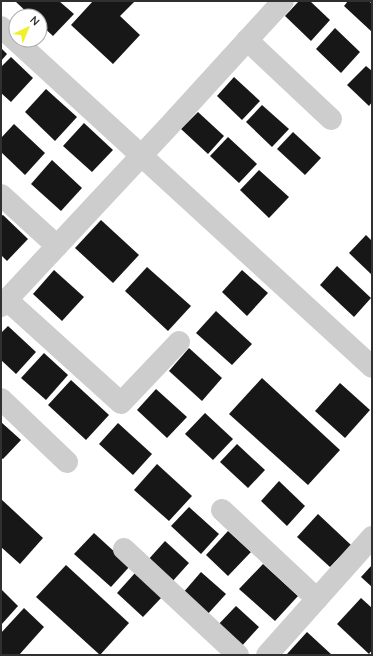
<svg xmlns="http://www.w3.org/2000/svg" width="373" height="656" font-family="Quicksand,sans-serif">
<style>
.building{fill:#171717}
.lines{fill:none;stroke-linecap:round;stroke-linejoin:round}
.minor{stroke:#cdcdcd;stroke-width:22}
</style>
<rect width="100%" height="100%" fill="#fff"/>
<g class="building">
<polygon points="17,1 59,1 74,14 53,36 40,24 40,16 31,16 16,2"/>
<polygon points="93,1 135,1 120,16 140,35 113,64 71,25"/>
<polygon points="299,1 310,1 330,20 311,41 285,16"/>
<polygon points="348,1 369,1 372,4 372,32 344,6"/>
<polygon points="335,28 360,52 341,73 316,49"/>
<polygon points="1,48 7,54 1,61"/>
<polygon points="11,57 33,78 11,102 1,93 1,67"/>
<polygon points="366,66 372,71 372,102 369,106 347,85"/>
<polygon points="234,77 260,101 242,120 217,96"/>
<polygon points="46,89 77,117 55,141 25,112"/>
<polygon points="262,105 289,129 272,147 246,122"/>
<polygon points="198,112 224,136 208,154 181,129"/>
<polygon points="84,123 113,150 92,172 63,146"/>
<polygon points="14,124 45,153 25,175 1,152 1,138"/>
<polygon points="293,132 321,158 305,175 277,149"/>
<polygon points="228,137 257,164 239,183 210,156"/>
<polygon points="52,160 82,188 61,211 31,184"/>
<polygon points="259,170 289,197 269,218 240,190"/>
<polygon points="3,215 28,239 7,261 1,255 1,216"/>
<polygon points="101,220 139,255 113,283 75,248"/>
<polygon points="366,235 372,241 372,275 349,253"/>
<polygon points="337,266 371,298 354,317 320,285"/>
<polygon points="147,267 191,306 168,331 125,291"/>
<polygon points="54,270 84,297 62,321 33,294"/>
<polygon points="242,270 268,293 247,316 222,292"/>
<polygon points="216,311 252,344 232,365 196,333"/>
<polygon points="8,326 36,352 16,374 1,360 1,333"/>
<polygon points="189,348 222,378 202,401 169,371"/>
<polygon points="44,353 68,375 46,400 21,378"/>
<polygon points="262,378 340,450 308,485 229,414"/>
<polygon points="71,380 109,415 86,440 48,405"/>
<polygon points="340,383 370,410 345,438 315,411"/>
<polygon points="156,389 187,417 167,438 137,410"/>
<polygon points="205,413 233,439 213,460 185,434"/>
<polygon points="1,422 21,440 3,459 1,458"/>
<polygon points="118,423 152,454 133,475 99,444"/>
<polygon points="237,444 265,470 248,488 220,462"/>
<polygon points="157,464 192,496 169,521 134,490"/>
<polygon points="279,481 305,506 287,526 261,501"/>
<polygon points="1,499 43,538 20,564 1,547"/>
<polygon points="189,507 219,534 201,554 171,526"/>
<polygon points="318,514 351,545 330,567 297,537"/>
<polygon points="228,531 251,552 228,576 206,555"/>
<polygon points="94,533 130,566 111,587 74,554"/>
<polygon points="165,541 189,563 171,583 147,561"/>
<polygon points="263,564 298,596 275,621 239,589"/>
<polygon points="66,565 129,623 100,655 36,597"/>
<polygon points="372,565 372,587 361,577"/>
<polygon points="201,572 226,594 206,616 182,594"/>
<polygon points="135,573 162,597 143,617 117,593"/>
<polygon points="1,589 18,606 1,625"/>
<polygon points="361,598 372,608 372,650 369,654 337,624"/>
<polygon points="236,606 259,627 240,648 216,627"/>
<polygon points="24,608 44,627 19,655 1,655 1,633"/>
<polygon points="307,632 332,655 287,654"/>
</g>
<g class="lines">
<g class="minor">
<polyline points="1,27 372,367"/>
<polyline points="247,40 331,119"/>
<polyline points="1,195 57,246"/>
<polyline points="7,300 121,403 179,342"/>
<polyline points="1,306 169,126 283,1"/>
<polyline points="1,399 67,462"/>
<polyline points="222,510 317,599"/>
<polyline points="124,549 238,655"/>
<polyline points="267,655 372,537"/>
</g>
</g>
<rect width="373" height="656" fill="none" stroke="#303030" stroke-width="4"/>
<g transform="translate(28 28) rotate(44)"><circle r="19" fill="#ffffff" stroke="#acacac"/>
<path d="M0-3L7 15L0 10L-7 15Z" fill="#efef2a"/>
<text y="-6" font-size="11" font-weight="bold" text-anchor="middle" fill="#303030">N</text>
</g>
</svg>
